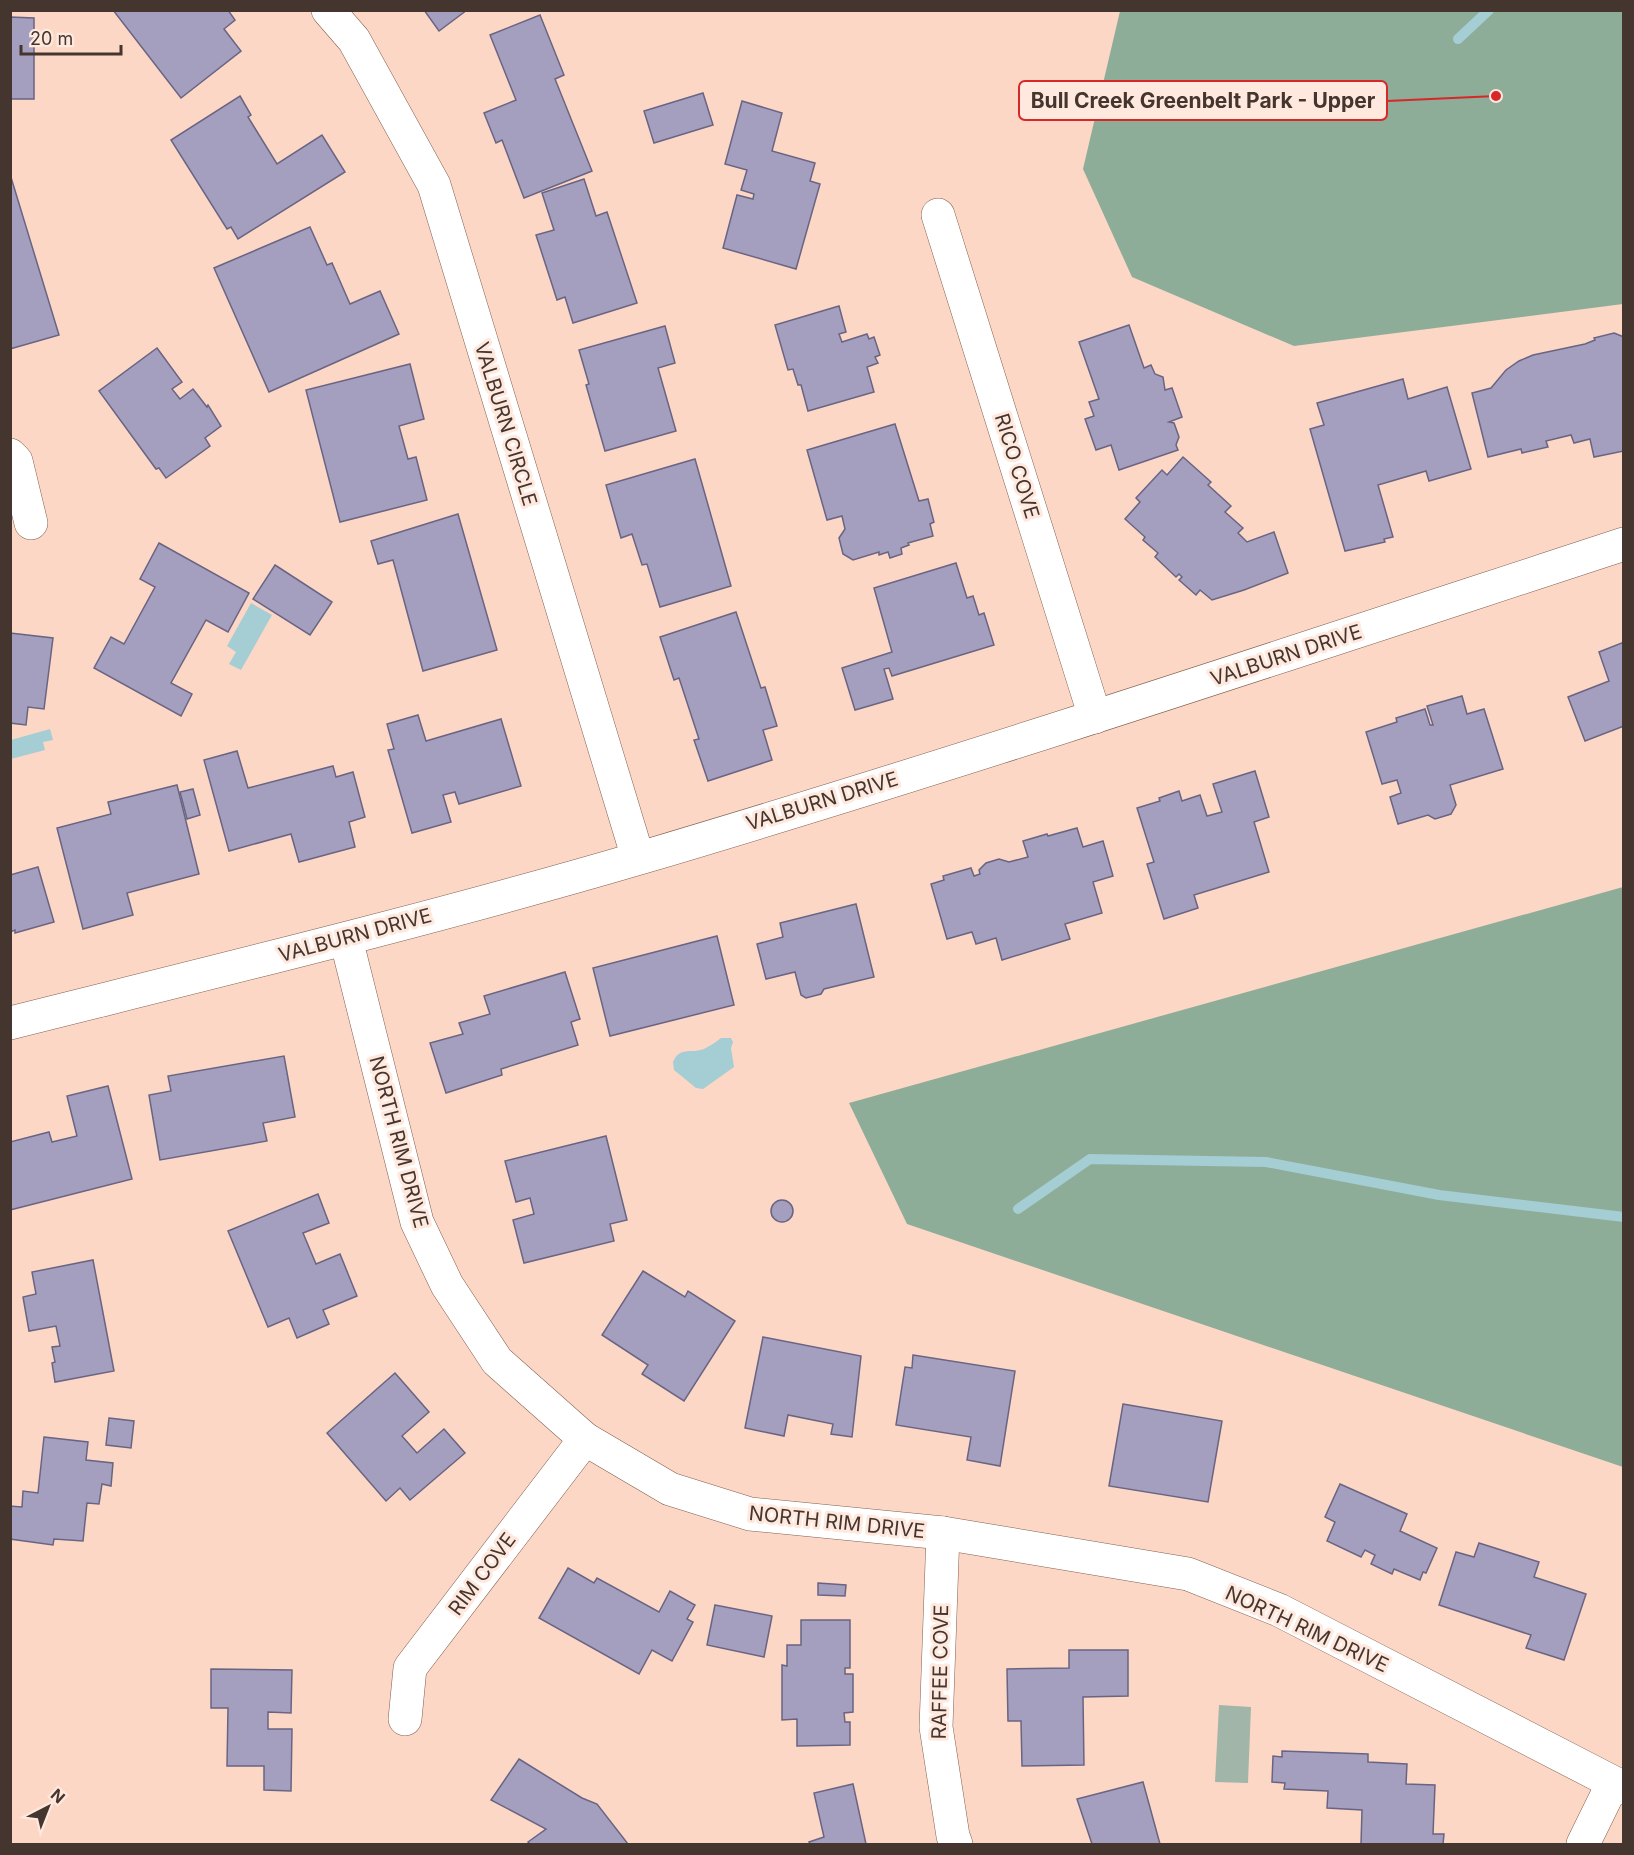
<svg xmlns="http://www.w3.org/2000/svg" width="1634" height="1855" font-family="Inter,sans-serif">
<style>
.green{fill:#a1b5a8}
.forest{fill:#8dad99}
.water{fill:#a4ced3}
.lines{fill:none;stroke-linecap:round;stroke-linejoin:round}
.stream{stroke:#a4ced3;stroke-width:10}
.building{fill:#a49fbe;stroke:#6a6483;stroke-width:1.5}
.minor-casing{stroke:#806050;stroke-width:34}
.minor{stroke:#fff;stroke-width:33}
.labels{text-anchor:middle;stroke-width:6;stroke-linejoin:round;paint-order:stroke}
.street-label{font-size:20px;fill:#44352e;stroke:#ffe8dd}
.leader{fill:none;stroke:#d62828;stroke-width:2}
.callout-dot{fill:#d62828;stroke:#ffe8dd;stroke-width:2}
.callout{fill:#ffe8dd;stroke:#d62828;stroke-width:2}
.callout-label{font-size:21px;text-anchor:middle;font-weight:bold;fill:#44352e}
</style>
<rect width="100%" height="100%" fill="#fdd7c5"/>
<polygon class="green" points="1219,1705 1251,1707 1248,1783 1215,1782"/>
<g class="forest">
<polygon points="1120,11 1623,11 1623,304 1294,346 1132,277 1083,169"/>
<polygon points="1623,887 1623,1467 907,1224 849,1103"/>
</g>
<g class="water">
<polygon points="251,603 272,615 241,670 229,664 236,652 227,646"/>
<polygon points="50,729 53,740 43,742 45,750 11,759 11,740"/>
<path d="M 721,1038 L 731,1038 L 733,1042 L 731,1048 L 734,1067 L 703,1089 L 696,1088 L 674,1070 L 673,1062 C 680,1046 690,1054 704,1049 C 710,1046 716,1042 721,1038 Z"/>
</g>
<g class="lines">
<g class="stream">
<polyline points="1458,39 1489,10"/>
<polyline points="1018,1209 1090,1159 1266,1162 1439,1195 1624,1217"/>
</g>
</g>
<g class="building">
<polygon points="113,10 228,10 235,20 224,29 241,51 181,98"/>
<polygon points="424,10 467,10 439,31"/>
<polygon points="540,15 564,75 555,79 592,171 524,198 502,140 496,143 484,113 516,100 490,35"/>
<polygon points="10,17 34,18 34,99 10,99"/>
<polygon points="703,93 713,125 654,143 644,111"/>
<polygon points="240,96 251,115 248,117 277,164 322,135 345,172 238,239 231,227 227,229 171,140"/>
<polygon points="742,101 782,113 772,151 815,163 810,181 820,184 796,269 723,248 737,195 753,199 754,194 741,190 747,170 725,164"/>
<polygon points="10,174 59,335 10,349"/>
<polygon points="584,179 596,216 607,212 637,303 573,323 565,297 557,300 536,235 554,230 542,193"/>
<polygon points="310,227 327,265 332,263 350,304 380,291 399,334 269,392 214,268"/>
<polygon points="839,306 846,332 839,334 842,342 867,334 869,339 874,337 880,355 875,357 878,363 867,367 874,392 808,411 801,385 798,385 793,369 788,370 775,325"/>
<polygon points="1129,325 1144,368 1151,365 1155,374 1163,377 1165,390 1172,388 1182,417 1169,422 1174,423 1179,437 1176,445 1178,450 1119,470 1111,445 1096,450 1085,419 1094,416 1089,402 1099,399 1079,342"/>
<polygon points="665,326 675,363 658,368 676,431 605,451 586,385 589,384 579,350"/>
<polygon points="1614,333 1624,337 1624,451 1594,457 1590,439 1574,443 1571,435 1546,441 1548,447 1522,453 1521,449 1488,457 1472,393 1491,388 1506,370 1519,361 1533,355 1585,344 1595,340 1594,338"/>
<polygon points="157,348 182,382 172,389 180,399 193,389 207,407 208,405 221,426 205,438 210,446 166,478 159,468 156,469 99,391"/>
<polygon points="410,364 424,419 399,426 408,459 416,457 427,500 340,522 306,390"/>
<polygon points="1403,379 1408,399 1447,387 1471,469 1429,481 1426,471 1378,485 1393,537 1384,539 1385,542 1345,551 1310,429 1324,425 1317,403"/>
<polygon points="895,424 919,501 928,499 934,522 930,524 933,536 908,543 909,545 901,548 902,554 890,558 888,552 879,555 879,552 853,560 843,554 839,538 845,529 842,516 827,520 807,450"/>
<polygon points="1183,457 1211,482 1208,485 1231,506 1225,512 1243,528 1238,533 1247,542 1274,532 1288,573 1244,590 1212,600 1200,590 1196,595 1179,580 1182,577 1179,574 1176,577 1155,557 1158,553 1143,540 1145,537 1125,519 1140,502 1136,498 1162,470 1167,475"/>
<polygon points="695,459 731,586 660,607 647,564 642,565 632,534 621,538 606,485"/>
<polygon points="458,514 497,650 423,671 393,560 378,564 371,541"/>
<polygon points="159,543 249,593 228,632 206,620 171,683 192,694 181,716 94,668 111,637 124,644 155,587 140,579"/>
<polygon points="956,563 967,598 973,596 979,615 984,613 994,645 892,676 889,668 884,669 893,699 855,710 842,668 892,652 874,588"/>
<polygon points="275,565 332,602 310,635 253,599"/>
<polygon points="736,612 759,682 761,688 765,687 777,726 763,730 772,760 708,781 694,740 699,739 679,678 674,680 660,637"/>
<polygon points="10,633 53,638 44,709 28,707 26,725 10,723"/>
<polygon points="1624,642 1624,726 1585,741 1568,697 1609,681 1599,652"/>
<polygon points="1462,696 1467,714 1484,709 1503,769 1450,785 1456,805 1451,814 1435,819 1428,815 1398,824 1390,797 1401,793 1397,780 1382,784 1366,732 1397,722 1396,718 1425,709 1430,725 1433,725 1427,706"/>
<polygon points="418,715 426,741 501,719 521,786 459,804 455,792 443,795 451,822 412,833 388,750 394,749 387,724"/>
<polygon points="237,751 248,788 333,766 336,777 353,772 365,817 349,822 355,847 299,862 291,834 229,851 204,760"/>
<polygon points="1255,771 1269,817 1254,822 1269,872 1194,895 1198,908 1164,919 1147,864 1154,862 1137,808 1160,801 1159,798 1179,791 1182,801 1200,795 1207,816 1222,812 1213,784"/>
<polygon points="177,785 199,874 127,893 133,915 83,929 57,828 111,814 108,802"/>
<polygon points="193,789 200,815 187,819 180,792"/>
<polygon points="1077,828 1083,847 1103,841 1113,876 1093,882 1102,913 1065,924 1070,939 1002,960 996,938 976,944 972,932 947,939 931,884 944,880 943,876 971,868 974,876 980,874 979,870 986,863 999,859 1009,862 1028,857 1023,841 1047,834 1048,836"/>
<polygon points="38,867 54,922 15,933 15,930 10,932 10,875"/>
<polygon points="856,904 874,977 824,989 821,994 806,998 801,995 795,972 766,979 757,944 783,937 780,923"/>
<polygon points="717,936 734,1005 610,1036 593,968"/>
<polygon points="565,972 580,1019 571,1022 578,1045 501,1069 502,1075 446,1093 430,1043 463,1034 459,1023 490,1014 484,996"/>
<polygon points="284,1056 295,1117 263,1123 267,1141 160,1160 149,1095 171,1091 168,1076"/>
<polygon points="108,1086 132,1179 10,1210 10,1142 49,1132 52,1142 77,1136 67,1096"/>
<polygon points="606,1136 627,1220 610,1224 614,1241 524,1263 513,1220 534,1214 530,1198 516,1202 505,1161"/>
<polygon points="318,1194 329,1223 303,1233 316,1264 340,1254 357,1296 323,1310 329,1324 297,1338 289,1318 268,1327 228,1231"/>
<circle cx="782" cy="1211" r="11"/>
<polygon points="93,1260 114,1371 55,1382 52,1363 55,1362 52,1347 60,1346 56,1326 29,1331 23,1297 36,1294 32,1272"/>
<polygon points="643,1271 685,1297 688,1291 735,1321 684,1401 642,1374 648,1365 602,1335"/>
<polygon points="763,1337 861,1356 852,1437 831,1434 833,1424 788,1415 784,1436 745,1428"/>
<polygon points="913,1355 1015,1371 1000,1466 967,1460 971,1437 896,1425 905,1367 912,1368"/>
<polygon points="395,1373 429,1412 402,1436 417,1453 444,1429 465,1453 410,1500 400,1488 386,1501 327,1433"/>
<polygon points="1123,1404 1222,1421 1208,1502 1109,1486"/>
<polygon points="109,1418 134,1421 131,1448 106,1445"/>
<polygon points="44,1437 88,1442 86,1460 113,1463 111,1486 102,1484 99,1504 87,1503 83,1541 54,1539 53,1545 10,1539 10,1506 22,1507 23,1491 38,1493"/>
<polygon points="1340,1484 1407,1514 1400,1531 1437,1548 1426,1573 1423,1572 1420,1580 1394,1569 1392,1574 1371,1564 1375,1555 1365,1550 1361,1557 1327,1541 1335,1522 1325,1517"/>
<polygon points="1479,1543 1539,1562 1534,1577 1586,1594 1564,1660 1526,1648 1531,1635 1439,1605 1456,1552 1474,1557"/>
<polygon points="568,1568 594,1583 597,1578 659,1612 670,1591 695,1605 687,1619 693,1622 672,1661 652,1650 639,1674 539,1618"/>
<polygon points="818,1583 846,1585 845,1596 818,1595"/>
<polygon points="715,1605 772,1616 764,1657 707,1645"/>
<polygon points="801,1620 850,1620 850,1668 845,1668 845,1674 853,1674 853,1712 844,1713 845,1722 850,1722 850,1745 797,1746 797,1719 782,1720 782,1665 787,1666 787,1645 801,1645"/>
<polygon points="1069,1650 1128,1650 1128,1696 1083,1697 1084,1765 1022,1766 1021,1721 1008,1721 1007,1669 1069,1668"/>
<polygon points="211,1669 292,1670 291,1713 268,1712 268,1729 292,1729 291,1791 264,1790 264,1766 227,1766 228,1708 211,1708"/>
<polygon points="1282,1751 1368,1754 1368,1762 1407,1764 1406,1784 1435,1785 1433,1834 1444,1834 1443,1844 1361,1844 1362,1810 1327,1808 1328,1791 1284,1789 1285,1783 1272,1782 1273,1756 1282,1757"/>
<polygon points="519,1759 582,1798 597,1804 628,1844 530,1844 528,1842 546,1829 491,1800"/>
<polygon points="1143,1782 1160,1844 1092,1844 1077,1799"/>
<polygon points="853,1784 866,1844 810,1844 809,1842 824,1837 814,1793"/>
</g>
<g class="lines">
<g class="minor-casing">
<g id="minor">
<polyline points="328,10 354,40 434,185 638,858"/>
<polyline points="938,215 1095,717"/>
<polyline points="10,455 16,461 31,523"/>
<polyline points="346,939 417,1222 447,1285 497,1361 585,1439 670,1489 750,1514 943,1533 1188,1574 1279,1610 1624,1788"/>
<path d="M 10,1023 C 221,970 432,919 640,858 C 970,760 1297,651 1624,544"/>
<polyline points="943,1533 936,1727 953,1836 956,1844"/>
<polyline points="405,1719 410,1668 585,1439"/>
<polyline points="1583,1844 1613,1783"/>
</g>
</g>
<use href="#minor" class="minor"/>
</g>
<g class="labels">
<g class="street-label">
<text transform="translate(506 424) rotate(73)" y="7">VALBURN CIRCLE</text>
<text transform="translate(1017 466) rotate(73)" y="7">RICO COVE</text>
<text transform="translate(1286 655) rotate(-18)" y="7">VALBURN DRIVE</text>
<text transform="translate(822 801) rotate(-17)" y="7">VALBURN DRIVE</text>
<text transform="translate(355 935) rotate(-15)" y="7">VALBURN DRIVE</text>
<text transform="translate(399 1142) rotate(75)" y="7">NORTH RIM DRIVE</text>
<text transform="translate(837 1522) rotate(6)" y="7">NORTH RIM DRIVE</text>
<text transform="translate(482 1574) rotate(-53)" y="7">RIM COVE</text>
<text transform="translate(1307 1629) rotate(25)" y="7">NORTH RIM DRIVE</text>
<text transform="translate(940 1672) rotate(-89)" y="7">RAFFEE COVE</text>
</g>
</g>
<path class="leader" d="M1496 96L1387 101"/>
<circle class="callout-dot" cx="1496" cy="96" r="6"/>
<rect class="callout" x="1019" y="81" width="368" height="39" rx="6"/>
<g class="callout-label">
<text x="1203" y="108">Bull Creek Greenbelt Park - Upper</text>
</g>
<rect width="1634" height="1855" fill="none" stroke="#44352e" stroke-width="24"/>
<g transform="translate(48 1807) rotate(42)" stroke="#ffe8dd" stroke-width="4.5" paint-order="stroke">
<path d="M0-4.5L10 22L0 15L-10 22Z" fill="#44352e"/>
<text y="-9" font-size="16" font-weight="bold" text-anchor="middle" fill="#44352e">N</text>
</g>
<path d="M21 45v9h100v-9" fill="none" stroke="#44352e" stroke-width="3"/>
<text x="30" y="45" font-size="18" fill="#44352e" stroke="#ffe8dd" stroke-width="4.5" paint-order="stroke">20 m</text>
</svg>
